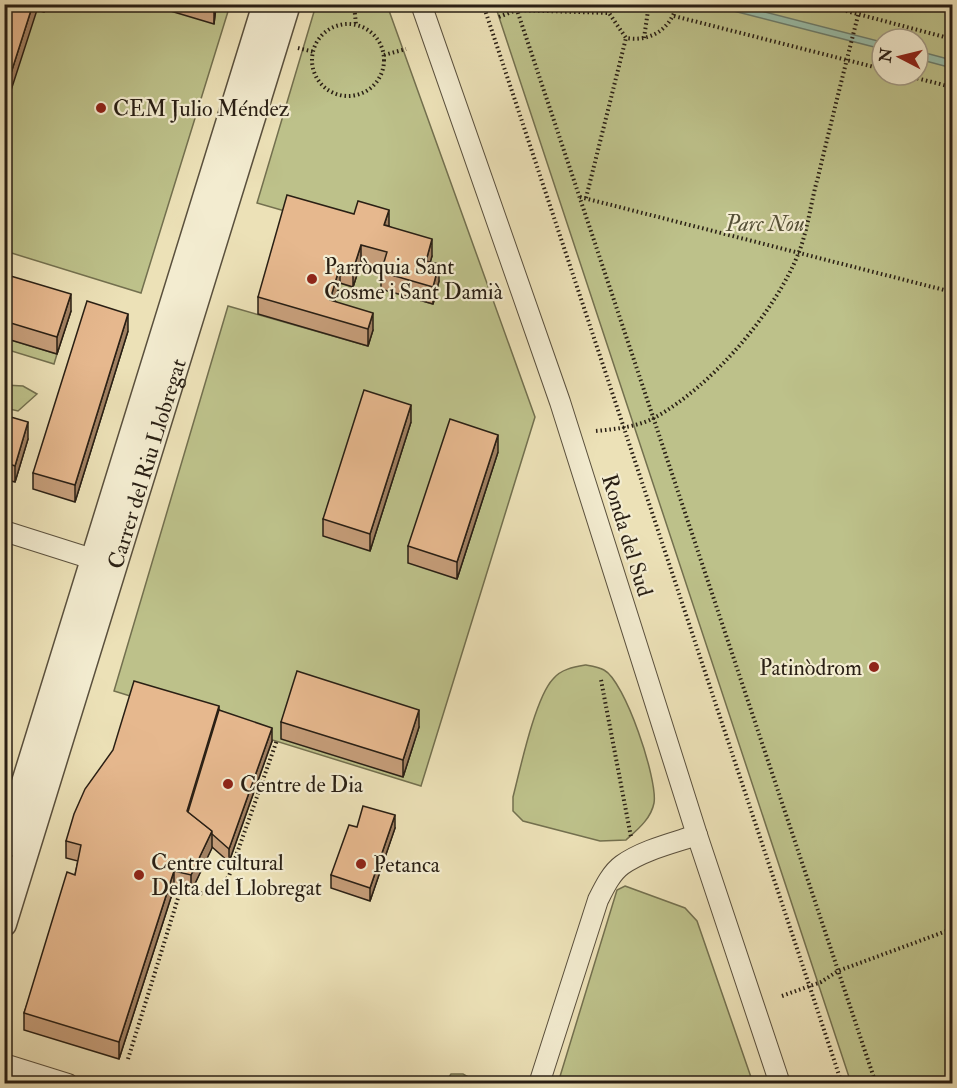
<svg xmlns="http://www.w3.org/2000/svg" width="957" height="1088" font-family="'IM FELL Double Pica',serif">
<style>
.green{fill:#bdc18a;stroke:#73704f;stroke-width:1.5;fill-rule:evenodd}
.water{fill:#99beaa;stroke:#6c7e6e;stroke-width:1.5}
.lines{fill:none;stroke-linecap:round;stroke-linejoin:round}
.minor-casing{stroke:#5a503d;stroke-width:22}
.tertiary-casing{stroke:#5a503d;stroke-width:27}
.path{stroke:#291f14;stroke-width:4;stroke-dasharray:1.5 3;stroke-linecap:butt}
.minor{stroke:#f3ecd0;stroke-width:20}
.tertiary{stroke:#f3ecd0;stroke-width:24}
.wall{fill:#c69e7a;stroke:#291f14;stroke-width:1.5}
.shaded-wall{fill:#a18163;stroke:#291f14;stroke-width:1.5}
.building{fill:#e6b88e;stroke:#291f14;stroke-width:1.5}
.poi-dot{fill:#8f2418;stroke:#f3ecd0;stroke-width:2}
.labels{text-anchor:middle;stroke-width:4.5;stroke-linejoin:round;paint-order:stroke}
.poi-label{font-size:22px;fill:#291f14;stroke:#f3ecd0;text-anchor:start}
.park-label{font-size:22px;font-style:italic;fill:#555037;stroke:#f3ecd0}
.street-label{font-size:22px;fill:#291f14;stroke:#f3ecd0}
</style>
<rect width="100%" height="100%" fill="#ece1b7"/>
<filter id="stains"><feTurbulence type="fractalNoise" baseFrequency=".00333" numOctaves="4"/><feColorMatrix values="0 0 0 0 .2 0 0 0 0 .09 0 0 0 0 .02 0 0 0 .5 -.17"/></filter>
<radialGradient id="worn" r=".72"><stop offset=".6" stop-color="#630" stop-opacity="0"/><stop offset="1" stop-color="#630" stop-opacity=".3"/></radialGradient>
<g class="green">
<polygon points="4,5 230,5 141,293 5,251"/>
<polygon points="316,5 387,5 535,417 421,786 114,691 228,306 368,346 330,317 340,283 353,287 361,262 387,269 381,289 433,304 354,231 257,203"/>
<path d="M 495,5 L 952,5 L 952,1083 L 851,1083 ZM 882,39 L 918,39 L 918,75 L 882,75 Z"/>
<polygon points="4,338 57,354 54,364 5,349"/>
<polygon points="5,385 23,386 37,394 18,411 5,408"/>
<path d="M 586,665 C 592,666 599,667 604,670 C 625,681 658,780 654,803 C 651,819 637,830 626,840 L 600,841 L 523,821 L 513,811 L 513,797 C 520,770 535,698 553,679 C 561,669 574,667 586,665 Z"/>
<polygon points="625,886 685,908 697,921 753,1083 558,1083 617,890"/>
<polygon points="451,1074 463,1074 479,1083 445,1083"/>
</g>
<g class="water">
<polygon points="710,5 738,5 882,42 882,49"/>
<polygon points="918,51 952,60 952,68 918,59"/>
</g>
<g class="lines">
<g class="minor-casing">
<g id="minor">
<polyline points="421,4 560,402 697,835 780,1084"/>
<polyline points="4,531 105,563"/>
<polyline points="4,1064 68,1084"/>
<path d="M 539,1084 L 598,900 C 604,888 611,873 622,865 C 643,850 673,843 697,835"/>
</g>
</g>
<g class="tertiary-casing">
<g id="tertiary">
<polyline points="4,847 265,4"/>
<path id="s1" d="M 4,924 L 288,4"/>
</g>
</g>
<g class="path">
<polyline points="354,4 356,25"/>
<polyline points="483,4 842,1084"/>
<polyline points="515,4 876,1084"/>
<polyline points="820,4 952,39"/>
<polyline points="674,16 882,69"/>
<path d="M 499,17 L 516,10 L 609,13 L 626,38 C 651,42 671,29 677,4"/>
<circle cx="348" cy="60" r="36"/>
<polyline points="644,38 649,4"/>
<polyline points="298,48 314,52"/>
<polyline points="384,55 406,49"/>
<polyline points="904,75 952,87"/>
<polyline points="580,197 952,292"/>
<polyline points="586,198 626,38"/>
<path d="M 596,431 C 616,429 636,427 654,418 C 711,387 775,313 799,252 C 808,229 811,201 818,177 C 832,119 846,62 861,4"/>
<polyline points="601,680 631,837"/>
<polyline points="782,996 821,982 838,971 952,929"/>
<path d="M 128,1059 L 179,895 C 205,890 210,901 229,876 L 277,740"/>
</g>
<use href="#minor" class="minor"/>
<use href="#tertiary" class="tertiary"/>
</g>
<g class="wall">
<polygon points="4,4 47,4 44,12 37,10"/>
<polygon points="147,4 216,4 214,24"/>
<polygon points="389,226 432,256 430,262 439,281 433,304 381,289 381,272 382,268 361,262 353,287 340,283 335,301 373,330 368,346 258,314 258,297"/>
<polygon points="4,274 71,311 57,354 4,338"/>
<polygon points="128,331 75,502 33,489 33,473"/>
<polygon points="4,415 28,439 15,482 4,479"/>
<polygon points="411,422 370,551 323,536 323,519"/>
<polygon points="498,452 457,579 408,563 408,546"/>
<polygon points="219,710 272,741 229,862 212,847 191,892 174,888 119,1059 24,1030 24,1013 75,875 78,861 66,858 66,841"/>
<polygon points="281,722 419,727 403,777 281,739"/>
<polygon points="357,827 395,828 370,901 331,888 331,875"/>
</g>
<g class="shaded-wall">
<polygon points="33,4 37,4 37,10 4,112 4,95"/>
<polygon points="44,4 47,4 44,12"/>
<polygon points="214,4 216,4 216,8 214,24"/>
<polygon points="389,210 389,226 384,225"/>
<polygon points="432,239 432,256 426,278 426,261"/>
<polygon points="361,245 361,262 353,287 353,270"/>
<polygon points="439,264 439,281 433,304 433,287"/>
<polygon points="340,266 340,283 330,317 330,300"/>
<polygon points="71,294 71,311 57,354 57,337"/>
<polygon points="373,313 373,330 368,346 368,329"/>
<polygon points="128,314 128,331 75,502 75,485"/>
<polygon points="411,405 411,422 370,551 370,534"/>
<polygon points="28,422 28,439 15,482 15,466"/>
<polygon points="498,435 498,452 457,579 457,562"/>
<polygon points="219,706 219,723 187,815 187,811"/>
<polygon points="419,710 419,727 403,777 403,760"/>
<polygon points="272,728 272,741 229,862 229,849"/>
<polygon points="395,815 395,828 370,901 370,888"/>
<polygon points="212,831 212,848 191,892 191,875"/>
<polygon points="174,871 174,888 119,1059 119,1042"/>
</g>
<g class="building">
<polygon points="4,4 33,4 4,95"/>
<polygon points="204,4 214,4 214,8"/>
<polygon points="287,195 354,214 358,201 389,210 384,225 432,239 426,261 439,264 433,287 381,272 387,252 361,245 353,270 340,266 330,300 373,313 368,329 258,297"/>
<polygon points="4,274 71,294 57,337 4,321"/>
<polygon points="87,301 128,314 75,485 33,473"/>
<polygon points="364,390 411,405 370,534 323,519"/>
<polygon points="4,415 28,422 15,466 4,462"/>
<polygon points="450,419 498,435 457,562 408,546"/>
<polygon points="297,671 419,710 403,760 281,722"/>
<polygon points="134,681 219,706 187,811 212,831 191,875 174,871 119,1042 24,1013 67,872 75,875 81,845 66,841 74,814 85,789 113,750"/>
<polygon points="219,710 272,728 229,849 212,834 212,831 188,812"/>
<polygon points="363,806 395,815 370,888 331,875 349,825 357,827"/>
</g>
<g class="poi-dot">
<circle cx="101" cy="108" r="6"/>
<circle cx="312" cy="279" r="6"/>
<circle cx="874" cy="667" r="6"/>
<circle cx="228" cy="784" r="6"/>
<circle cx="361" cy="864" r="6"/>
<circle cx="139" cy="875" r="6"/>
</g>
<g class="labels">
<g class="poi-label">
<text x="113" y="116">CEM Julio Méndez</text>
<text x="324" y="274">Parròquia Sant<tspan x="324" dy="25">Cosme i Sant Damià</tspan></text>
<text x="862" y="675" text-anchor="end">Patinòdrom</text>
<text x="240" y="792">Centre de Dia</text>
<text x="151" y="870">Centre cultural<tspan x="151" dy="25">Delta del Llobregat</tspan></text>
<text x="373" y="872">Petanca</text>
</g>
<g class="park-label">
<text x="765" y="231">Parc Nou</text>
</g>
<g class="street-label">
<text dy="8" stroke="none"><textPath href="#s1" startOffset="482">Carrer del Riu Llobregat</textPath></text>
<text transform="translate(628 535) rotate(73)" y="8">Ronda del Sud</text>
</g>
</g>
<rect width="957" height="1088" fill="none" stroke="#ece1b7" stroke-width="24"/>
<rect x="6" y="6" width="945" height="1076" fill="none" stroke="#291f14" stroke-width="3"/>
<rect x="12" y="12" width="933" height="1064" fill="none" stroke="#291f14" stroke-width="1.5"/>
<g transform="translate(900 57) rotate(277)"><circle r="28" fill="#f3ecd0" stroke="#a29a85" stroke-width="1.5"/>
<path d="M0-4.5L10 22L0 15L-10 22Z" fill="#8f2418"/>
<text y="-9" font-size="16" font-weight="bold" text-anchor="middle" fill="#291f14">N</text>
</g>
<rect width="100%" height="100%" filter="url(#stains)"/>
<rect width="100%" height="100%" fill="url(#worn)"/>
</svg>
